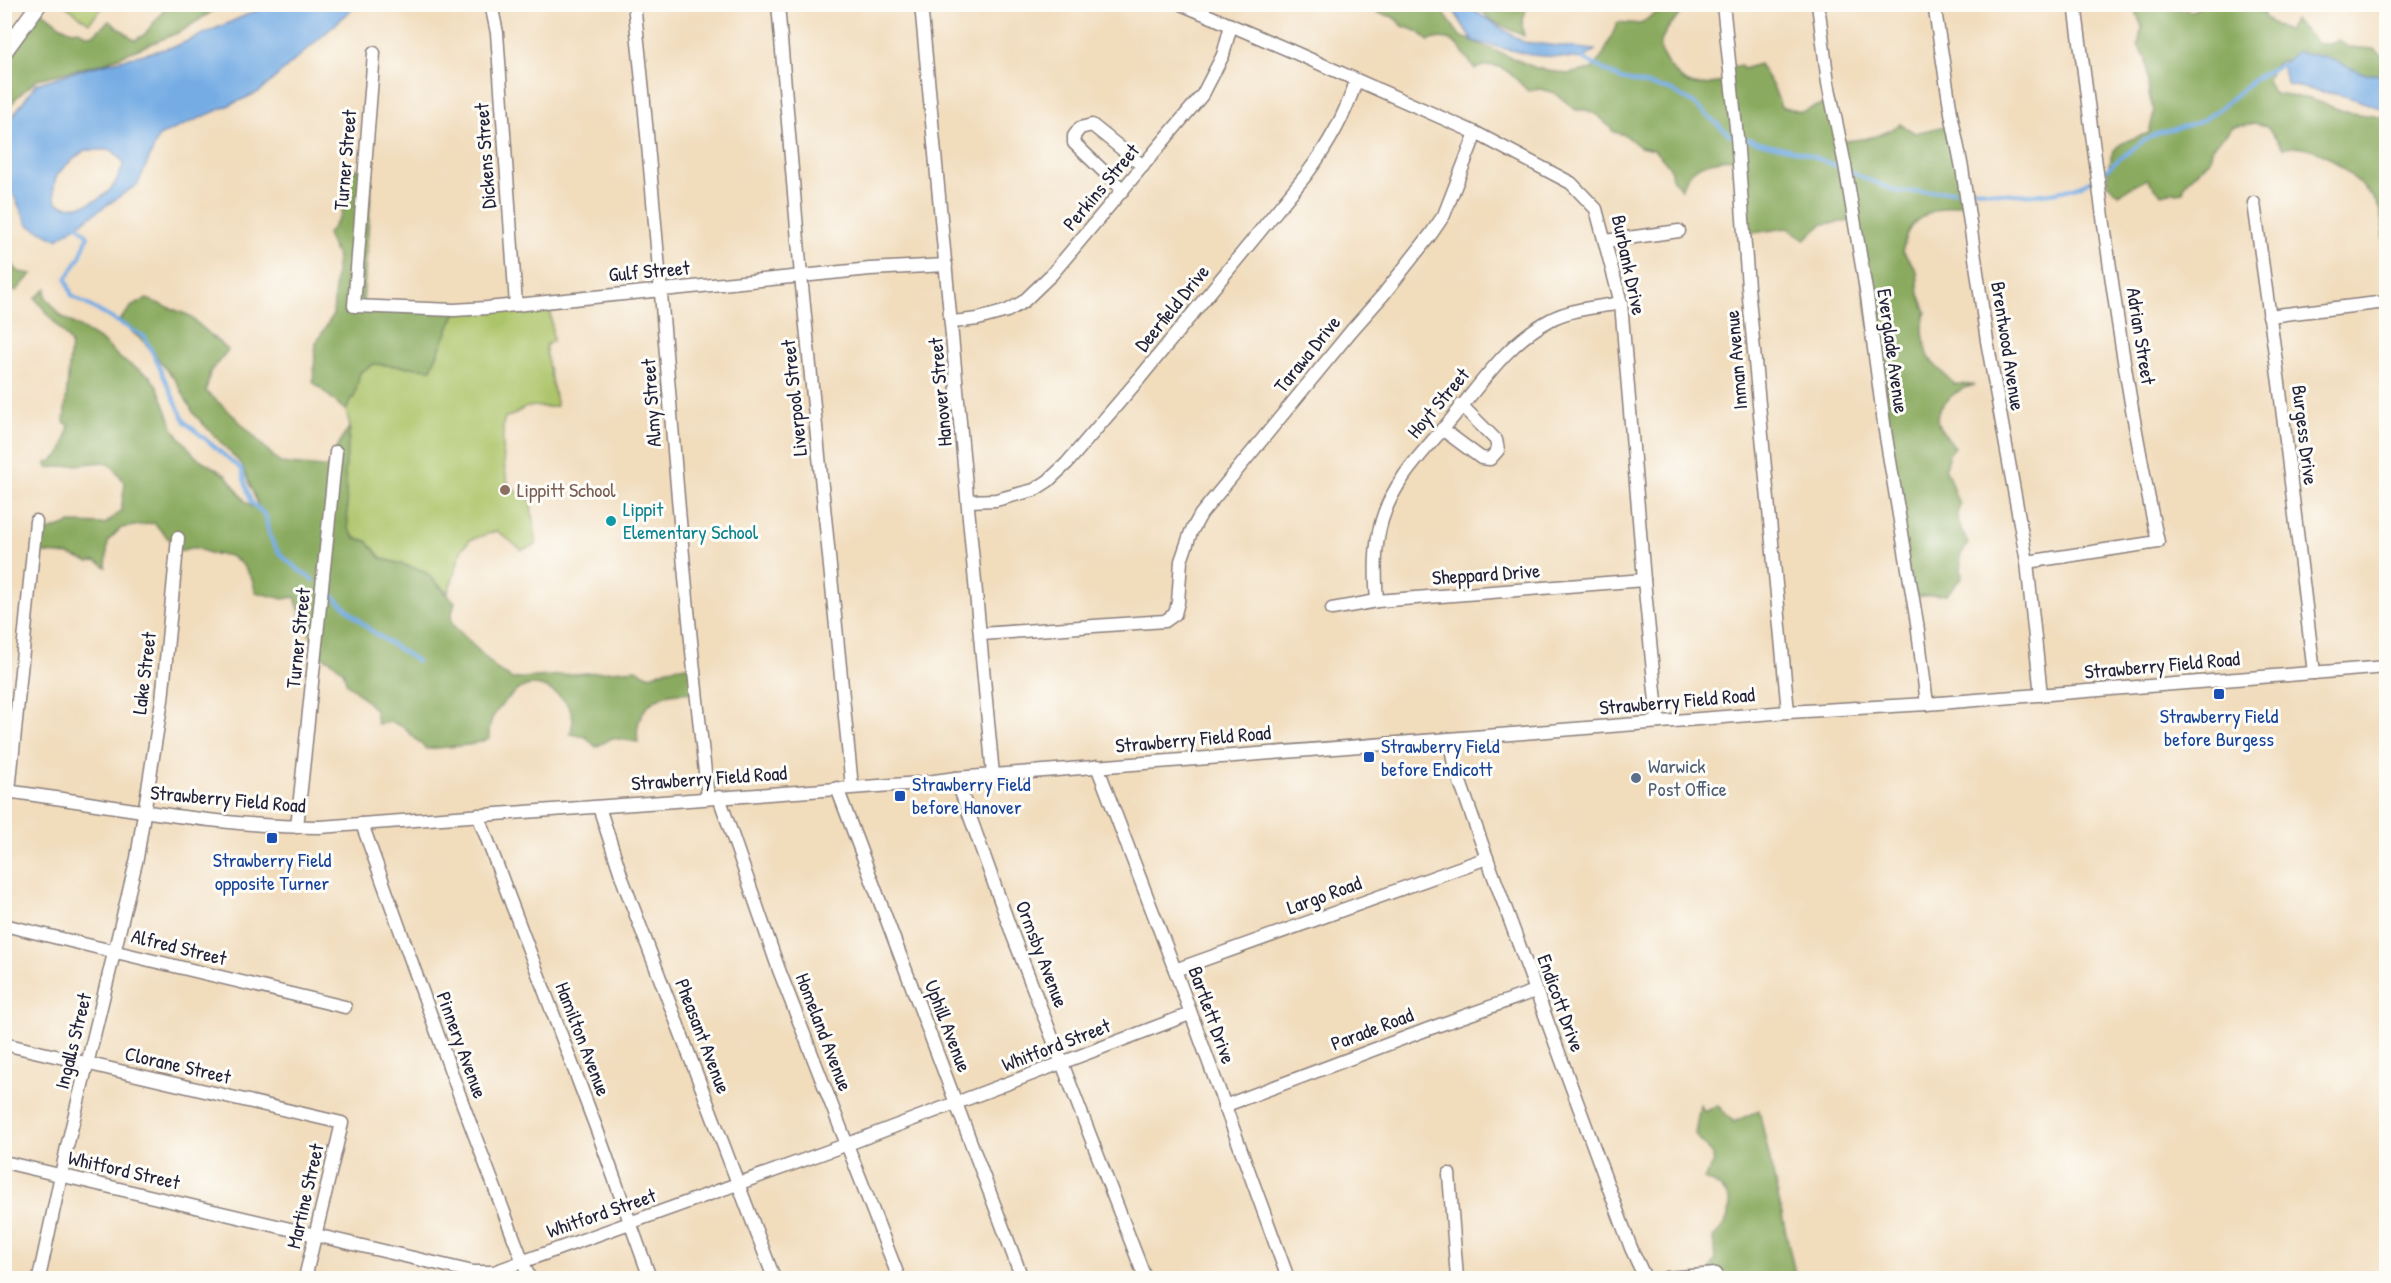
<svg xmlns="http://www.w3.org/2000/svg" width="2391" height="1283" font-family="'Patrick Hand',sans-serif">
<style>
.green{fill:#adc56b;stroke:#687453;stroke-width:1.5}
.forest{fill:#8aaa5f;stroke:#56664d;stroke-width:1.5}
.water{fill:#75ace4;stroke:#4c6790;stroke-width:1.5;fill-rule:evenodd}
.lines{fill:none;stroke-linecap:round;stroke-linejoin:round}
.stream{stroke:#75ace4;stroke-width:4}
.minor-casing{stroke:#8a7f7c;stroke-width:15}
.major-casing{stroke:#8a7f7c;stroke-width:18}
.minor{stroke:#fff;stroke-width:12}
.major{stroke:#fff;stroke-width:15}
.education-dot{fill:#8d6e63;stroke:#fdfcf7;stroke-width:2}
.culture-dot{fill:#0f9aa8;stroke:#fdfcf7;stroke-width:2}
.transit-dot{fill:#1a4fb4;stroke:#fdfcf7;stroke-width:2}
.service-dot{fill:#5c6f8a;stroke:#fdfcf7;stroke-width:2}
.labels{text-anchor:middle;stroke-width:6;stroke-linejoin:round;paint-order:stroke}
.street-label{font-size:20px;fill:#22223b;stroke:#fdfcf7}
.education-label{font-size:20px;fill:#785e54;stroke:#fdfcf7;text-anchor:start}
.culture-label{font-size:20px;fill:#0d838f;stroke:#fdfcf7;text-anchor:start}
.transit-label{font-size:20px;fill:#164399;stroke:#fdfcf7}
.service-label{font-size:20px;fill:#4e5e75;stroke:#fdfcf7;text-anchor:start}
</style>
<rect width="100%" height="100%" fill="#fdfcf7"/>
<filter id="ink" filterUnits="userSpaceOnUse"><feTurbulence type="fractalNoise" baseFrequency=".0167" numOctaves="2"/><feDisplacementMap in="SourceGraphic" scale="12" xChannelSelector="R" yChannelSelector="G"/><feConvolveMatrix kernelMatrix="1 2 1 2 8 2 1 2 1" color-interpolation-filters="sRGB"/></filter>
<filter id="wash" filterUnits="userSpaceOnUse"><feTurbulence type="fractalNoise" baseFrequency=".008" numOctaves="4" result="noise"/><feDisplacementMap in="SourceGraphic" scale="24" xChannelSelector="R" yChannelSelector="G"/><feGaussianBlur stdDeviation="1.35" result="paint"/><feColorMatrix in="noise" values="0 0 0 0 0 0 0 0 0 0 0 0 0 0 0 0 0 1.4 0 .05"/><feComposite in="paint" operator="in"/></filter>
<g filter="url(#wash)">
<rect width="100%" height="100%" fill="#f1dcbc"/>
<g class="green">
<polygon points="63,4 105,4 105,5 89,23"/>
<path d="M 550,304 L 553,341 L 546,345 L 546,354 L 557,406 C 547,410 538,404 528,407 C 519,409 515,417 505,417 C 501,427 503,475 509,484 C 514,492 522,493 530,496 L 536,545 L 522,550 L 497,531 L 470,540 L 462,549 L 448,593 L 424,571 L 381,558 L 367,541 L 355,538 L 348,528 L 345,472 L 350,426 L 346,411 L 352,397 L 354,398 L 360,372 L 374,364 L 431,369 L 456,311 Z"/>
</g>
<g class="forest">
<polygon points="168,5 222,5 182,31 104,63 38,79 16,98 5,113 5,48 36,7 61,26 72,31 79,30 86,35 94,34 109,21 135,40 144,35"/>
<path d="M 1370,5 L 1438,5 L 1460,36 L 1536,68 L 1567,74 L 1592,69 L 1603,55 L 1618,22 L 1640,24 L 1667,5 L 1680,15 C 1673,22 1663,32 1661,43 C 1658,58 1680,82 1694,85 C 1703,87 1719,82 1728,81 L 1731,67 L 1741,65 L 1743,69 L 1759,64 L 1774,88 L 1781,107 L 1801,112 L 1832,101 L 1841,141 C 1863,140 1882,137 1900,124 L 1915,133 L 1950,125 L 1964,203 C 1935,210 1905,215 1903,251 L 1917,271 L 1919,294 L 1926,312 C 1920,325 1924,352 1933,363 C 1940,370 1947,377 1954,384 L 1975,385 C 1962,388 1955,392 1946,402 C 1927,419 1943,432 1955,447 L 1949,454 L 1945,468 C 1952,480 1952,493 1960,504 C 1954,518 1962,531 1968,544 L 1960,556 L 1962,577 L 1947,594 L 1913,597 L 1853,221 L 1823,224 L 1805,239 L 1787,228 L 1747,234 L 1733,158 C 1706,163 1693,161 1681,189 L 1672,178 L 1670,167 L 1654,150 L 1640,147 L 1625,135 L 1614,132 L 1599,116 L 1586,110 L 1576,110 L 1555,93 L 1540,89 L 1528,91 C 1511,74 1500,58 1475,69 C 1460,50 1455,31 1428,41 L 1419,32 L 1403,26 L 1393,17 L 1378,13 Z"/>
<polygon points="1478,5 1527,5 1522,24 1524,36 1490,20"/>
<path d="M 2140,5 L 2175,5 L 2180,9 L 2192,11 L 2203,5 L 2258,5 L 2267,20 L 2287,31 L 2294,20 L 2318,44 L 2329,44 L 2338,40 L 2348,47 L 2375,49 L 2386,59 L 2386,74 L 2376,75 C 2355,74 2294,54 2279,62 C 2271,66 2270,72 2267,80 L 2274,94 L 2311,99 L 2346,112 L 2386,118 L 2385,255 L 2383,250 C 2386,237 2382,216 2377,204 C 2374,195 2336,161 2327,156 C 2315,149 2296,144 2283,148 L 2267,126 L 2255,123 L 2233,127 L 2213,146 L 2210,159 L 2185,184 L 2183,192 L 2176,193 L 2175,191 L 2161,194 L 2147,179 L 2119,194 L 2108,184 C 2108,146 2115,144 2149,133 L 2154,112 L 2149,95 L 2146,59 L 2138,45 L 2142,27 L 2136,12 Z"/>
<polygon points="355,169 370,171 371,189 363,304 456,311 431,369 374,364 360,372 354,398 351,398 346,411 313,382 316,343 333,315 337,256 327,235 341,216 346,187"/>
<polygon points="4,249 11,263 19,272 32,274 16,291 5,288"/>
<path d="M 46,289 L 45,296 L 61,316 L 101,340 L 122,360 L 150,376 L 159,390 L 174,430 L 196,457 L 226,475 L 245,501 L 252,507 L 258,505 L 242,465 L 194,414 L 176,381 L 145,343 L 119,321 L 132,306 L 147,299 L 188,315 L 228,350 L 210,372 L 206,391 L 236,418 L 280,463 L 333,468 L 335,450 L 350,426 L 345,472 L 348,528 L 355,538 L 367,541 L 381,558 L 424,571 L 455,602 L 451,617 L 452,624 L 498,670 L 512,679 L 636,669 L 650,676 L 668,669 L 693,665 L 696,692 C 686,693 672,692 663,696 C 643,704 635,722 638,742 L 612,738 L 596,747 L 586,737 L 570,734 C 571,730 573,724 573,720 C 572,701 548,684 530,685 C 517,686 495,710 491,721 C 489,727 489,733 489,739 L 469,745 L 426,749 L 403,727 L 392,722 L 377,724 L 375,710 L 355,690 L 347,684 L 343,671 L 330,660 L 317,655 L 317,640 L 306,631 L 295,597 L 283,599 L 255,592 C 254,577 242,560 227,555 C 222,554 217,555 212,554 C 194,548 199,545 180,551 L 154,523 L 121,528 L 108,541 L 106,567 L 96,561 L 88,562 L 69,555 L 35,552 L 39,534 L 71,523 L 105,524 L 121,511 L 125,483 L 113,467 L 104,462 L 47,468 L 46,463 C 65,458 65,441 69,425 L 64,422 L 71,343 L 35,298 Z"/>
<polygon points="5,694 18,694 5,792"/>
<path d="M 1700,1105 L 1704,1112 L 1717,1105 L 1734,1122 L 1759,1110 L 1796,1278 L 1710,1278 L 1708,1274 L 1715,1260 L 1713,1238 C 1736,1214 1738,1192 1704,1179 L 1714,1162 L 1712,1155 L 1695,1134 Z"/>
</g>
<g class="water">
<path d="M 269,5 L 357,5 L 259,92 L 159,136 L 138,184 L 57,239 L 28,225 L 12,192 L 5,170 L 5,127 L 36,84 L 77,71 L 176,46 ZM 85,150 L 112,150 L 124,163 C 121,170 118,179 114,185 C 101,202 75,213 56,202 C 48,174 65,166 85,150 Z"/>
<polygon points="1450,5 1469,5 1473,10 1523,42 1595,50 1584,59 1531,55 1473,41"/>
<polygon points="2297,51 2327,58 2366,74 2386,75 2386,110 2345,96 2288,85 2281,65"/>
</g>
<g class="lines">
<g class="stream">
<polyline points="1584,59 1621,79 1670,90 1693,103 1730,135 1805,153 1898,192 1954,191"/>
<path d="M 1974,189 C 2012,196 2061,200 2095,178 C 2116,164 2132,146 2154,135 C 2172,127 2194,127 2211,115 C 2234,99 2254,74 2281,65"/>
<polyline points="4,195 12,192 15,194"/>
<path d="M 76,223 L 88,236 L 80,257 L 66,279 L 72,296 L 145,337 L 185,422 L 241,469 L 251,502 L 266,516 C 268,551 287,561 313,580"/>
<polyline points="331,594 370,630 417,661"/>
</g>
</g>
</g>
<g filter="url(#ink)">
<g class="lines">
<g class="minor-casing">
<g id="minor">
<polyline points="491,4 497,33 516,305"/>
<path d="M 634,4 C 663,268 676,534 708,797"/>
<polyline points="778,4 801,276 852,787"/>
<polyline points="921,4 993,775"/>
<polyline points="1181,4 1289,50 1476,133 1571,183 1596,209 1621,303 1644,580 1658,722"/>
<polyline points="1723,4 1737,137 1748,287 1788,712"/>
<polyline points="1818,4 1828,83 1845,165 1867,296 1885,431 1917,623 1927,704"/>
<polyline points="1934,4 1951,113 1962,168 1987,341 2027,562 2041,695"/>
<polyline points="374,53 354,306 454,310 487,308 870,269 946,265"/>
<polyline points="1123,190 1074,143 1074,136 1080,128 1092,125 1143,166"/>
<polyline points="2254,203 2279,383 2314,673"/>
<polyline points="1605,241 1679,231"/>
<polyline points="2269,316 2386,302"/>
<polyline points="953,322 978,319 1007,311 1023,302 1052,274 1203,94 1223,55 1231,25"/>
<polyline points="1442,429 1481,458 1490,459 1498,450 1496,440 1461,405"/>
<path d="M 968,501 L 996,500 L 1034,490 L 1048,481 L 1067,463 L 1139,379 L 1306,175 C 1328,146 1345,116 1356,81"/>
<path d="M 2027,562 L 2158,542 C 2119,365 2099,184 2075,4"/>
<path d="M 1377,601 C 1375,574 1374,546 1382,520 C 1395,477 1427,449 1454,416 C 1483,381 1508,342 1550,320 C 1570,309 1598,307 1621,303"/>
<polyline points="1332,609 1377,601 1644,580"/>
<polyline points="981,634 1165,621 1175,614 1178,602 1181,561 1191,532 1201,514 1352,330 1383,295 1431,234 1444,215 1476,133"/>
<polyline points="1450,739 1454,765 1487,858 1631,1248 1645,1278"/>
<polyline points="1097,766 1175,970 1288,1278"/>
<polyline points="956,778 1013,936 1145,1278"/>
<polyline points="837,788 1022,1278"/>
<path d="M 4,791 C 110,804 213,827 320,827 L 920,783 L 956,778 L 1788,712 L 1927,704 L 2386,667"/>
<polyline points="9,791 36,521"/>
<polyline points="719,797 779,970 899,1278"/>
<polyline points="599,807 623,881 774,1278"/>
<polyline points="478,815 597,1130 650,1278"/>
<polyline points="362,824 462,1102 529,1278"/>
<polyline points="297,827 336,452"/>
<polyline points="4,925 345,1007"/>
<polyline points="1175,970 1487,858"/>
<polyline points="4,1044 342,1123 305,1278"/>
<polyline points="1224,1106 1431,1028 1535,991"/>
<polyline points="4,1162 473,1272 494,1272 848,1144 1190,1014"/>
<polyline points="1449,1174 1457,1278"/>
<polyline points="39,1278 67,1147 137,858 162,700 178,538"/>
<polyline points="1666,1278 1716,1274"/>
</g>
</g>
<g class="major-casing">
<polyline id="major" points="4,52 39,4"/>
</g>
<use href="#minor" class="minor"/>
<use href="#major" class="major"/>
</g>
</g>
<circle class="education-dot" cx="505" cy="490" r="6"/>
<circle class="culture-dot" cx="611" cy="521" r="6"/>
<g class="transit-dot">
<rect x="2213" y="688" width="12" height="12" rx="3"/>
<rect x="1363" y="751" width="12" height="12" rx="3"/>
<rect x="894" y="790" width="12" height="12" rx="3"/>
<rect x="266" y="832" width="12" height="12" rx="3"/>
</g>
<circle class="service-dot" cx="1636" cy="778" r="6"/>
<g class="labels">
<g class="street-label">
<text transform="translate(485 156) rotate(-94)" y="7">Dickens Street</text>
<text transform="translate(345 160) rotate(-85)" y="7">Turner Street</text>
<text transform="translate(1101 187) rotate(-50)" y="7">Perkins Street</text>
<text transform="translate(1629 265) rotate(78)" y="7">Burbank Drive</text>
<text transform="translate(649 271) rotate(-5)" y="7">Gulf Street</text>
<text transform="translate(1172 308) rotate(-51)" y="7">Deerfield Drive</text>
<text transform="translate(2141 336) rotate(81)" y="7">Adrian Street</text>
<text transform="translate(2008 346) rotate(81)" y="7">Brentwood Avenue</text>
<text transform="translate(1893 351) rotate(82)" y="7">Everglade Avenue</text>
<text transform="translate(1307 354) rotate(-51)" y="7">Tarawa Drive</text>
<text transform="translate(1736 360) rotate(-95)" y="7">Inman Avenue</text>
<text transform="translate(940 392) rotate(-95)" y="7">Hanover Street</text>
<text transform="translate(794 398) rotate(-96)" y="7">Liverpool Street</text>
<text transform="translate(651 403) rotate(-94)" y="7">Almy Street</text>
<text transform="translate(1438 403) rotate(-50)" y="7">Hoyt Street</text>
<text transform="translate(2305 435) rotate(83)" y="7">Burgess Drive</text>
<text transform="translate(1486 574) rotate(-4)" y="7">Sheppard Drive</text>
<text transform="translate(298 638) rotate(-84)" y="7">Turner Street</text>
<text transform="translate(2162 665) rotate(-5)" y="7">Strawberry Field Road</text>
<text transform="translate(144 673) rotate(-83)" y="7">Lake Street</text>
<text transform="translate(1677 701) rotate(-5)" y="7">Strawberry Field Road</text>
<text transform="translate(1193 739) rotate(-5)" y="7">Strawberry Field Road</text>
<text transform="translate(709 778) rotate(-4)" y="7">Strawberry Field Road</text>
<text transform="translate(228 799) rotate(5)" y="7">Strawberry Field Road</text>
<text transform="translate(1324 895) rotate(-20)" y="7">Largo Road</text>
<text transform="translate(179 947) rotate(14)" y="7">Alfred Street</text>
<text transform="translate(1042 954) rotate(69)" y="7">Ormsby Avenue</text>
<text transform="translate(1561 1003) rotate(70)" y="7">Endicott Drive</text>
<text transform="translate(1212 1015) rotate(70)" y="7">Bartlett Drive</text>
<text transform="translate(948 1026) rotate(69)" y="7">Uphill Avenue</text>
<text transform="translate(1372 1029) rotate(-21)" y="7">Parade Road</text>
<text transform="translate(824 1032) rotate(69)" y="7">Homeland Avenue</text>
<text transform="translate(703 1036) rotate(69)" y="7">Pheasant Avenue</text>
<text transform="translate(583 1039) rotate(69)" y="7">Hamilton Avenue</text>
<text transform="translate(73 1041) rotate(-76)" y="7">Ingalls Street</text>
<text transform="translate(462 1045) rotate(70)" y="7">Pinnery Avenue</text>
<text transform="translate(1056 1045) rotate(-21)" y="7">Whitford Street</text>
<text transform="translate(178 1065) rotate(13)" y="7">Clorane Street</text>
<text transform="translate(124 1170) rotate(13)" y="7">Whitford Street</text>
<text transform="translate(305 1196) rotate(-77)" y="7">Martine Street</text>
<text transform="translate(601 1213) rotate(-19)" y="7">Whitford Street</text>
</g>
<g class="education-label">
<text x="517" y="497">Lippitt School</text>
</g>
<g class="culture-label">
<text x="623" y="516">Lippit<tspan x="623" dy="23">Elementary School</tspan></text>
</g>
<g class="transit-label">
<text x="2219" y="723">Strawberry Field<tspan x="2219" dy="23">before Burgess</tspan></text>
<text x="1381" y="753" text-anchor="start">Strawberry Field<tspan x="1381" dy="23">before Endicott</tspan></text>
<text x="912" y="791" text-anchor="start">Strawberry Field<tspan x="912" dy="23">before Hanover</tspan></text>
<text x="272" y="867">Strawberry Field<tspan x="272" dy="23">opposite Turner</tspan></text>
</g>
<g class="service-label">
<text x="1648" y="773">Warwick<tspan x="1648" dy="23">Post Office</tspan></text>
</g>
</g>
<rect width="2391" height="1283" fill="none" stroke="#fdfcf7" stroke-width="24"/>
</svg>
